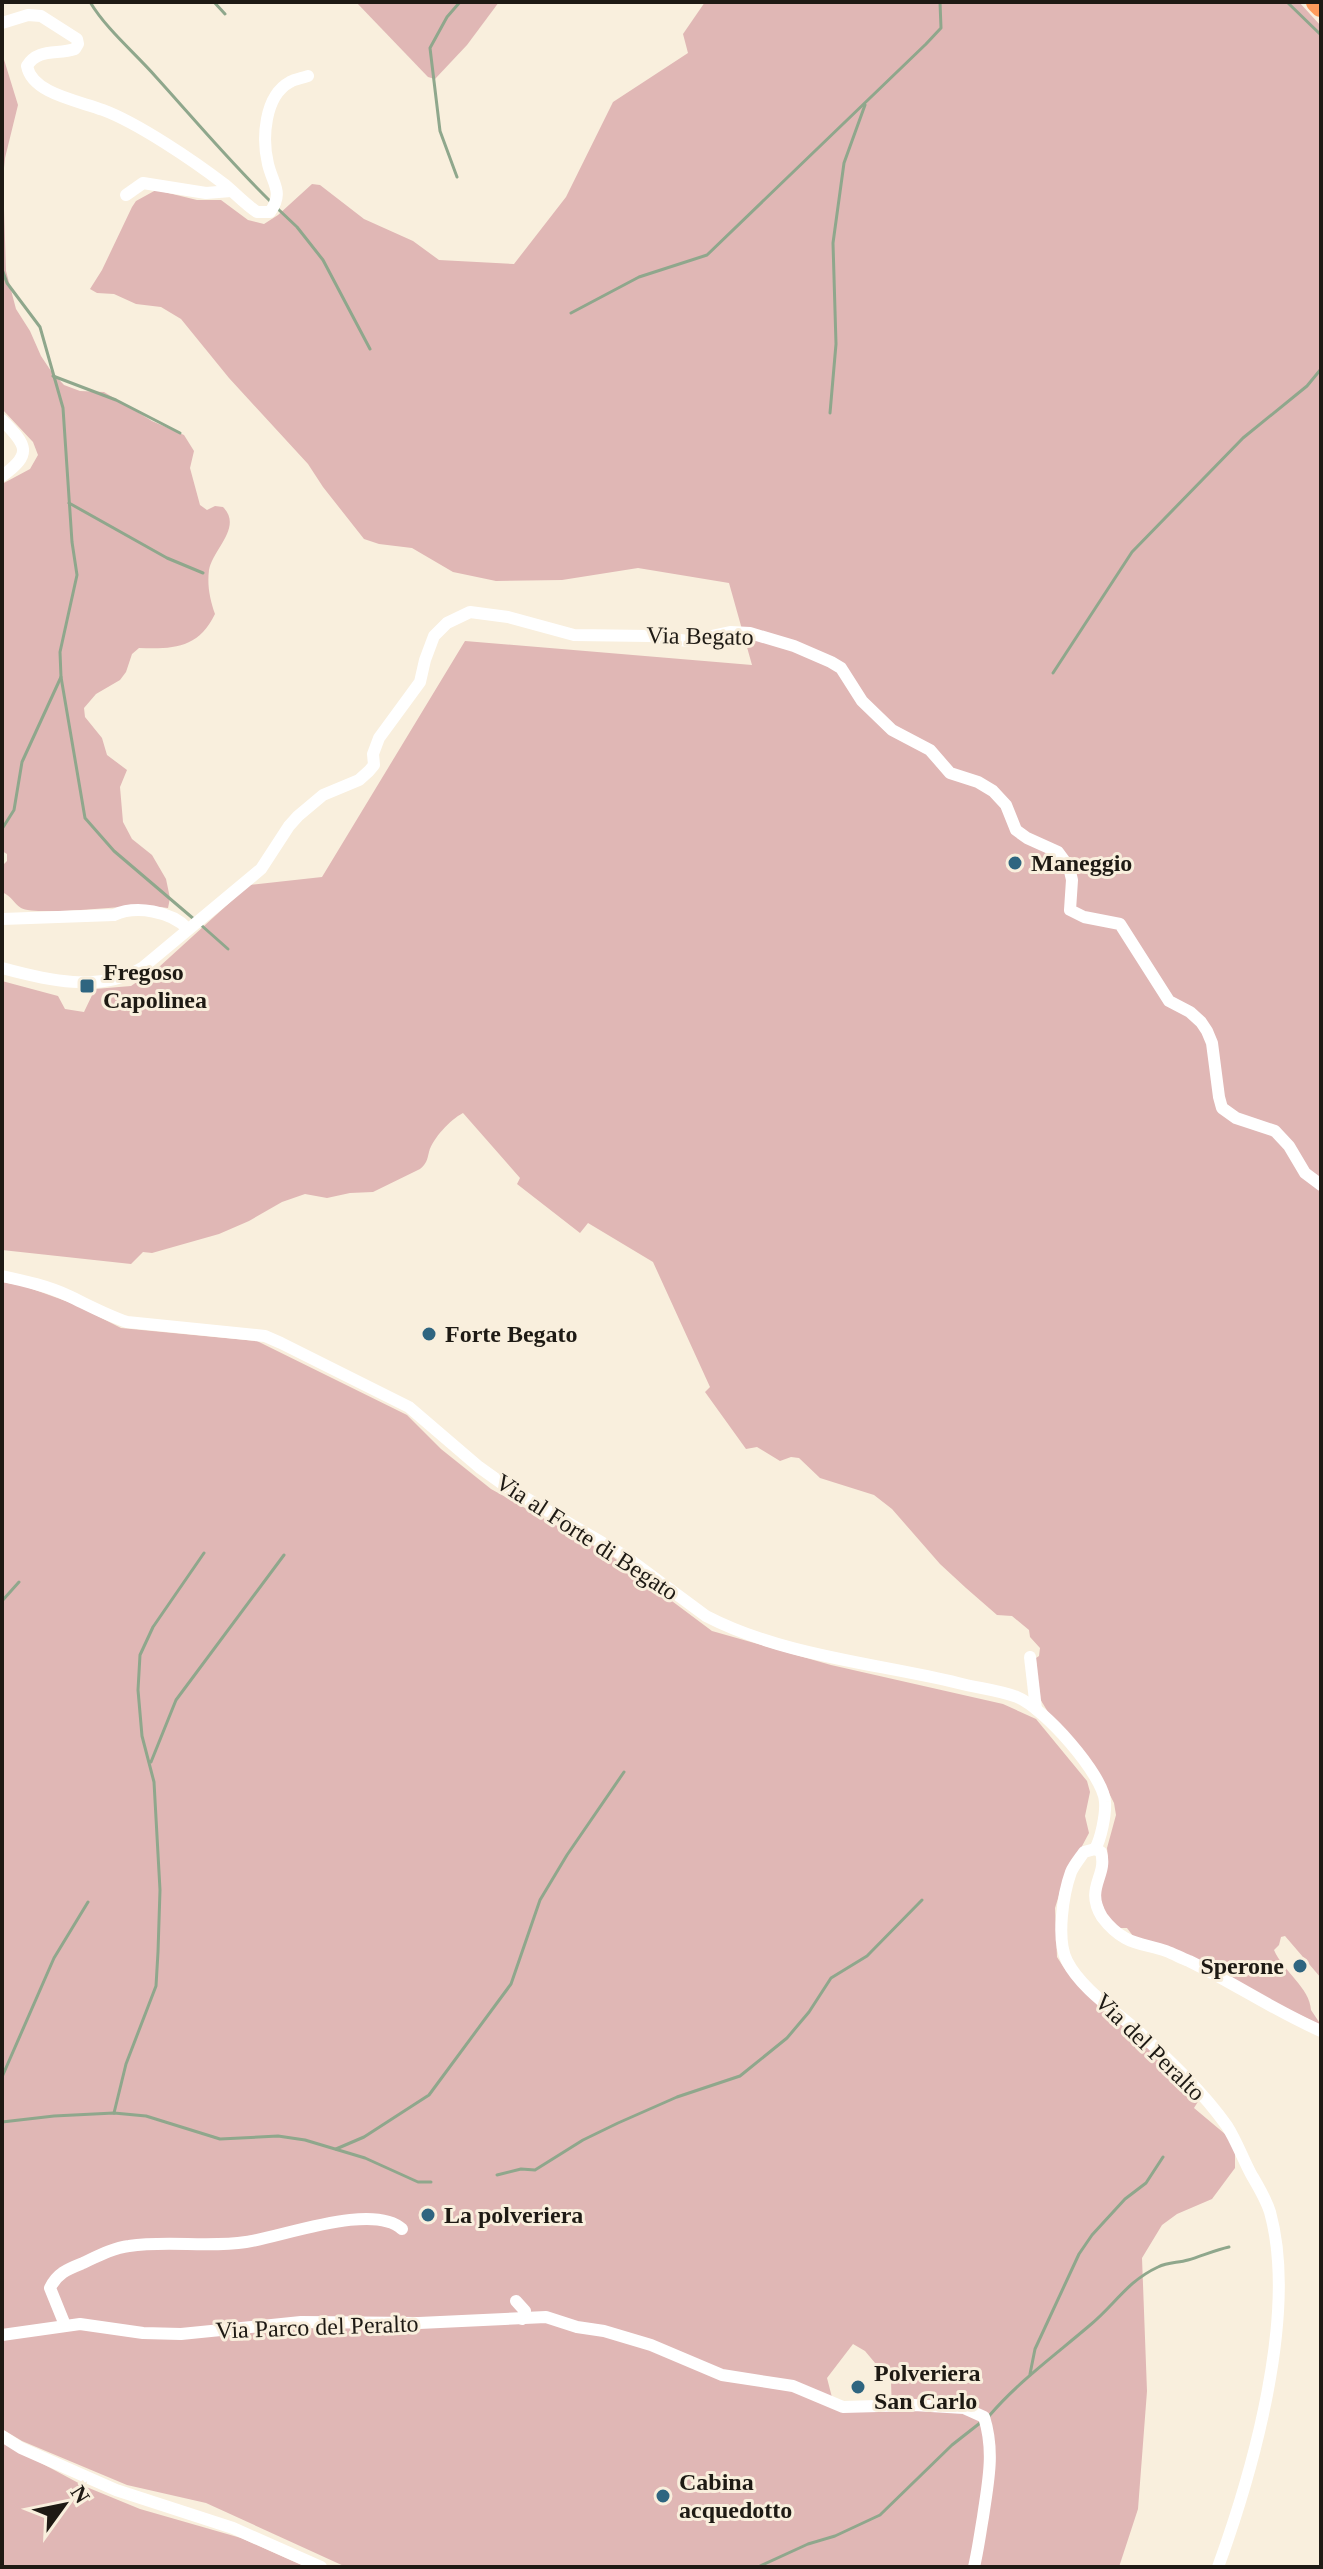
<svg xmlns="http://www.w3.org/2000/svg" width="1323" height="2569" font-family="Georgia,serif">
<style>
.green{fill:#e0b7b5;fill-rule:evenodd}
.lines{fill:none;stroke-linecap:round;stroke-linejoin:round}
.stream{stroke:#8fa78c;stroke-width:3}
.minor{stroke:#fff;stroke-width:12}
.motorway{stroke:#fe9b5c;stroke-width:22}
.poi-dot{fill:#2f6580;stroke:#f9efdd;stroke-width:3}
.labels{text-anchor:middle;stroke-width:6;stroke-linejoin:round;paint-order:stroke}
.street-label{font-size:24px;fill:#1e1a14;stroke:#f9efdd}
.poi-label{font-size:24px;font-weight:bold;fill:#1e1a14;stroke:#f9efdd;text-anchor:start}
</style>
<rect width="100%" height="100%" fill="#f9efdd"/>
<g class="green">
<polygon points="356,2 499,2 467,45 435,79 428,77"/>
<path d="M 705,2 L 1299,2 L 1321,26 L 1321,1978 L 1285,1936 L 1281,1937 L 1279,1945 L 1274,1950 C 1283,1971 1310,1988 1311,2010 L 1321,2025 L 1133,1936 L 1127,1928 L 1115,1928 L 1108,1920 L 1099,1895 L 1108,1859 L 1107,1848 L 1116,1815 L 1114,1803 L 1107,1789 L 1048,1712 L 1037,1694 L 1036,1658 L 1039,1656 L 1040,1648 L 1030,1637 L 1029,1630 L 1012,1616 L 997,1615 L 966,1588 L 940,1564 L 892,1509 L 874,1495 L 820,1478 L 799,1458 L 791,1457 L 780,1461 L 757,1447 L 746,1449 L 705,1392 L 710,1387 L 653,1262 L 588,1223 L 580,1233 L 517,1184 L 520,1178 L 463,1113 C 450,1120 433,1138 429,1152 C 427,1160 427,1163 420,1169 L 373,1192 L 350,1193 L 327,1198 L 305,1194 L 282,1202 L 249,1221 L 219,1234 L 152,1253 L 143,1252 L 131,1264 L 2,1250 L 2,981 L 58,996 L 65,1009 L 84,1012 L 95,989 L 131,986 L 159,967 L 249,885 L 322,877 L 465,641 L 752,665 L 729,583 L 638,568 L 562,580 L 496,581 L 453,572 L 412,548 L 379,544 L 364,539 L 323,487 L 308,464 L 229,378 L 181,319 L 161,307 L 136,304 L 114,294 L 97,293 L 90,289 L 102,270 L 132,207 L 136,201 L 156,190 L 197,200 L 221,200 L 248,220 L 264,224 L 278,215 L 312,184 L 320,185 L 364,219 L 413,241 L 439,260 L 514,264 L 566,197 L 613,102 L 688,53 L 683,34 Z"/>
<path d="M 2,53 L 18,105 L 5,158 L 3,178 L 6,271 L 16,309 L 30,331 L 41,356 L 51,371 L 64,385 L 80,391 L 104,392 L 152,421 L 184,435 L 194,451 L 190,468 L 200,505 L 207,510 L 215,506 L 223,507 C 243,527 213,549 209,570 C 207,586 210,599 215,614 C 198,649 173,649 139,648 L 132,654 L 126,672 L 120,680 L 96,694 L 84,708 L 85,717 L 102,738 L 107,755 L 127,770 L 120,787 L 123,822 L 132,839 L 152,855 L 166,879 L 170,898 L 168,908 C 160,907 151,906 143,906 C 122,906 35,916 21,908 C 13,903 13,897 2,892 L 2,866 L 7,861 L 7,854 L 2,851 L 2,484 L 30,469 L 38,455 L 33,442 L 2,409 Z"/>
<path d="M 2,1282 L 24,1286 L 74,1304 L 121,1328 L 257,1341 L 407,1415 L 441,1449 L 491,1489 L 613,1557 L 712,1631 L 831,1665 L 1003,1704 L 1036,1719 L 1087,1781 L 1090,1792 L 1085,1816 L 1089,1833 L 1063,1882 L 1055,1908 L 1057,1957 L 1064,1968 L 1108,2013 L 1155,2050 L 1199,2100 L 1194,2108 L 1225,2134 L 1235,2149 L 1235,2168 L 1212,2199 L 1177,2214 L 1162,2225 L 1142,2258 L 1147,2391 L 1138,2509 L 1119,2567 L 346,2567 L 206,2503 L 127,2485 L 22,2441 L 2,2429 ZM 853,2344 L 865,2351 L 891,2382 L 892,2411 L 835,2409 L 827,2378 Z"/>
<polygon points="2,2442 84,2486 140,2509 241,2538 306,2567 2,2567"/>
</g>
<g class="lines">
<g class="stream">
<path d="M 90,2 C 107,30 134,52 156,77 C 194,119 229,161 270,201"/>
<polyline points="214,2 225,14"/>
<polyline points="1287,2 1321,35"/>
<polyline points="2,102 2,108"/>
<polyline points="457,177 440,131 430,48 447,17 460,2"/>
<polyline points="278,209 297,227 323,260 370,349"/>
<polyline points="2,269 7,283 40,327 63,408 72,542 77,575 60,652 61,677 85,818 114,851 195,920"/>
<polyline points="571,313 639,277 707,255 926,44 941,28 940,2"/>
<polyline points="53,376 116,400 180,433"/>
<polyline points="830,413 836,344 833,243 844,163 865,105"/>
<polyline points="69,503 167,558 203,573"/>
<polyline points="1053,673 1132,552 1243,438 1307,386 1321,369"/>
<polyline points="2,829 14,810 22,762 61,677"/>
<polyline points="201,925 228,949"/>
<polyline points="2,1601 19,1582"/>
<polyline points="151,1762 176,1700 284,1555"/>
<polyline points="2,2077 54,1958 88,1902"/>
<polyline points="114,2113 126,2064 156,1986 158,1952 160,1890 154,1782 142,1736 138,1690 140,1655 153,1627 204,1553"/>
<polyline points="2,2122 54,2116 114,2113 146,2116 220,2139 278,2136 305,2140 365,2158 418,2182 431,2182"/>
<polyline points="336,2149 364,2137 429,2095 511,1984 540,1900 567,1855 624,1772"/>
<polyline points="497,2175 521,2169 535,2170 583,2140 618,2123 677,2097 740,2076 787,2038 809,2012 831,1978 867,1956 922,1900"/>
<polyline points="1030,2374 1035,2349 1079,2254 1092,2235 1125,2199 1146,2183 1163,2157"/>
<path d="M 989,2416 C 1018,2382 1055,2355 1089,2326 C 1115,2305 1126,2282 1158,2267 C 1168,2262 1178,2263 1188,2260 C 1202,2256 1215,2250 1229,2247"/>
<polyline points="758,2567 808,2544 835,2536 880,2515 952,2445 980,2423"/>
</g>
<g class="minor">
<path d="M 2,23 L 28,15 L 41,16 L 77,39 L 78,44 L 75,49 C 57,55 38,48 27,66 C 32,94 80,101 103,110 C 138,123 194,161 224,184 C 235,193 245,204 257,212 L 270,212 C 284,192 273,185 268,164 C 262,139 264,96 290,82 C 295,79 303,78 308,76"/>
<polyline points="126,195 143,183 206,193 231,191"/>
<path d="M 2,420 C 27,445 33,454 2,476"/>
<path d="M 2,919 L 114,915 C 136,905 171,911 188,929"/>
<path d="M 2,968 C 46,980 100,993 142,968 L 261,869 L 289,826 L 298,816 L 323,795 L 359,780 L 369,771 L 374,765 L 373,754 L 379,738 L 420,682 L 425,660 L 434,636 L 447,623 L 470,612 L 508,617 L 574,635 L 650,636 L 688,641 L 730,632 L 750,633 L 794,646 L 831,662 L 841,668 L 862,701 L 892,730 L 930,750 L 950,773 L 978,782 L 993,791 L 1006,805 L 1016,830 L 1027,838 L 1058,852 L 1069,867 L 1072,880 L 1070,910 L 1084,917 L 1120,924 L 1169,1001 L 1190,1012 L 1201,1022 L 1207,1031 L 1212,1043 L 1219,1097 L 1222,1108 L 1236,1118 L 1275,1131 L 1289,1146 L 1305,1173 L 1321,1185"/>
<path d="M 2,1276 C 25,1281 48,1286 69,1296 C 88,1305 106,1315 127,1322 L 265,1336 L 281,1343 L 409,1407 L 479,1467 L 507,1487 L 625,1556 L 706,1616 C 783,1656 875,1663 958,1683 C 977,1688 999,1690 1017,1697 C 1043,1707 1104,1775 1105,1802 C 1106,1814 1101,1839 1095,1849"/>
<polyline points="1030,1657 1036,1709"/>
<path d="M 1095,1849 L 1084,1852 C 1080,1858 1074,1865 1071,1872 C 1063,1894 1056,1940 1067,1961 C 1081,1989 1117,2012 1140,2033 C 1170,2061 1203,2092 1227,2126 C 1236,2140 1243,2159 1251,2174 C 1258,2186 1266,2199 1270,2212 C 1298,2313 1253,2471 1218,2567"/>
<path d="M 1095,1849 L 1101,1852 C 1108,1877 1084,1887 1102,1917 C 1108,1925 1116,1933 1125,1938 C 1137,1945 1153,1946 1166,1951 C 1174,1954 1181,1958 1189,1961 C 1234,1983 1275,2011 1321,2031"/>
<polyline points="516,2301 525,2311 522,2319"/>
<path d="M 65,2325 L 50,2288 C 57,2273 68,2269 83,2263 C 98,2256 113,2248 129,2246 C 168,2240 207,2248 246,2242 C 282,2237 373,2202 402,2229"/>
<path d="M 2,2335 L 80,2324 L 143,2333 L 181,2334 L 301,2322 L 419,2323 L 546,2317 L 577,2327 L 604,2331 L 651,2345 L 722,2375 L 793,2386 L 843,2407 L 914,2405 L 964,2408 L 984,2417 C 995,2452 988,2482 983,2517 C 980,2534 978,2550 974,2567"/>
<polyline points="2,2436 21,2448 116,2490 233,2528 321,2567"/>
</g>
<polyline class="motorway" points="1317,2 1321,6"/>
</g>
<g class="poi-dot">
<circle cx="1015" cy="863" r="8"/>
<rect x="79" y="978" width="16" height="16" rx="4"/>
<circle cx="429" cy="1334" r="8"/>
<circle cx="1300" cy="1966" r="8"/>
<circle cx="428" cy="2215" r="8"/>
<circle cx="858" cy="2387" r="8"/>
<circle cx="663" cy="2496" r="8"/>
</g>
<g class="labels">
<g class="street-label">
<text transform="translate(700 636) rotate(1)" y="8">Via Begato</text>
<text transform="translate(587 1537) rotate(33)" y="8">Via al Forte di Begato</text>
<text transform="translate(1150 2047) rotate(44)" y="8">Via del Peralto</text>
<text transform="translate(317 2327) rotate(-2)" y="8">Via Parco del Peralto</text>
</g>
<g class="poi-label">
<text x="1031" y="871">Maneggio</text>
<text x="103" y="980">Fregoso<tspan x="103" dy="28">Capolinea</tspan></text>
<text x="445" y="1342">Forte Begato</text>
<text x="1284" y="1974" text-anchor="end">Sperone</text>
<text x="444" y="2223">La polveriera</text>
<text x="874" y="2381">Polveriera<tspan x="874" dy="28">San Carlo</tspan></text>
<text x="679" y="2490">Cabina<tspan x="679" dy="28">acquedotto</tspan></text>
</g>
</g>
<rect width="1323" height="2569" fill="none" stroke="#1e1a14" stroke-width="8"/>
<g transform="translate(64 2505) rotate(57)" stroke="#f9efdd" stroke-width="6" paint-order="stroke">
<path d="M0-6L14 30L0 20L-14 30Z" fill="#1e1a14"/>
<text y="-12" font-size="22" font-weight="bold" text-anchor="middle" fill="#1e1a14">N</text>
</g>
</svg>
